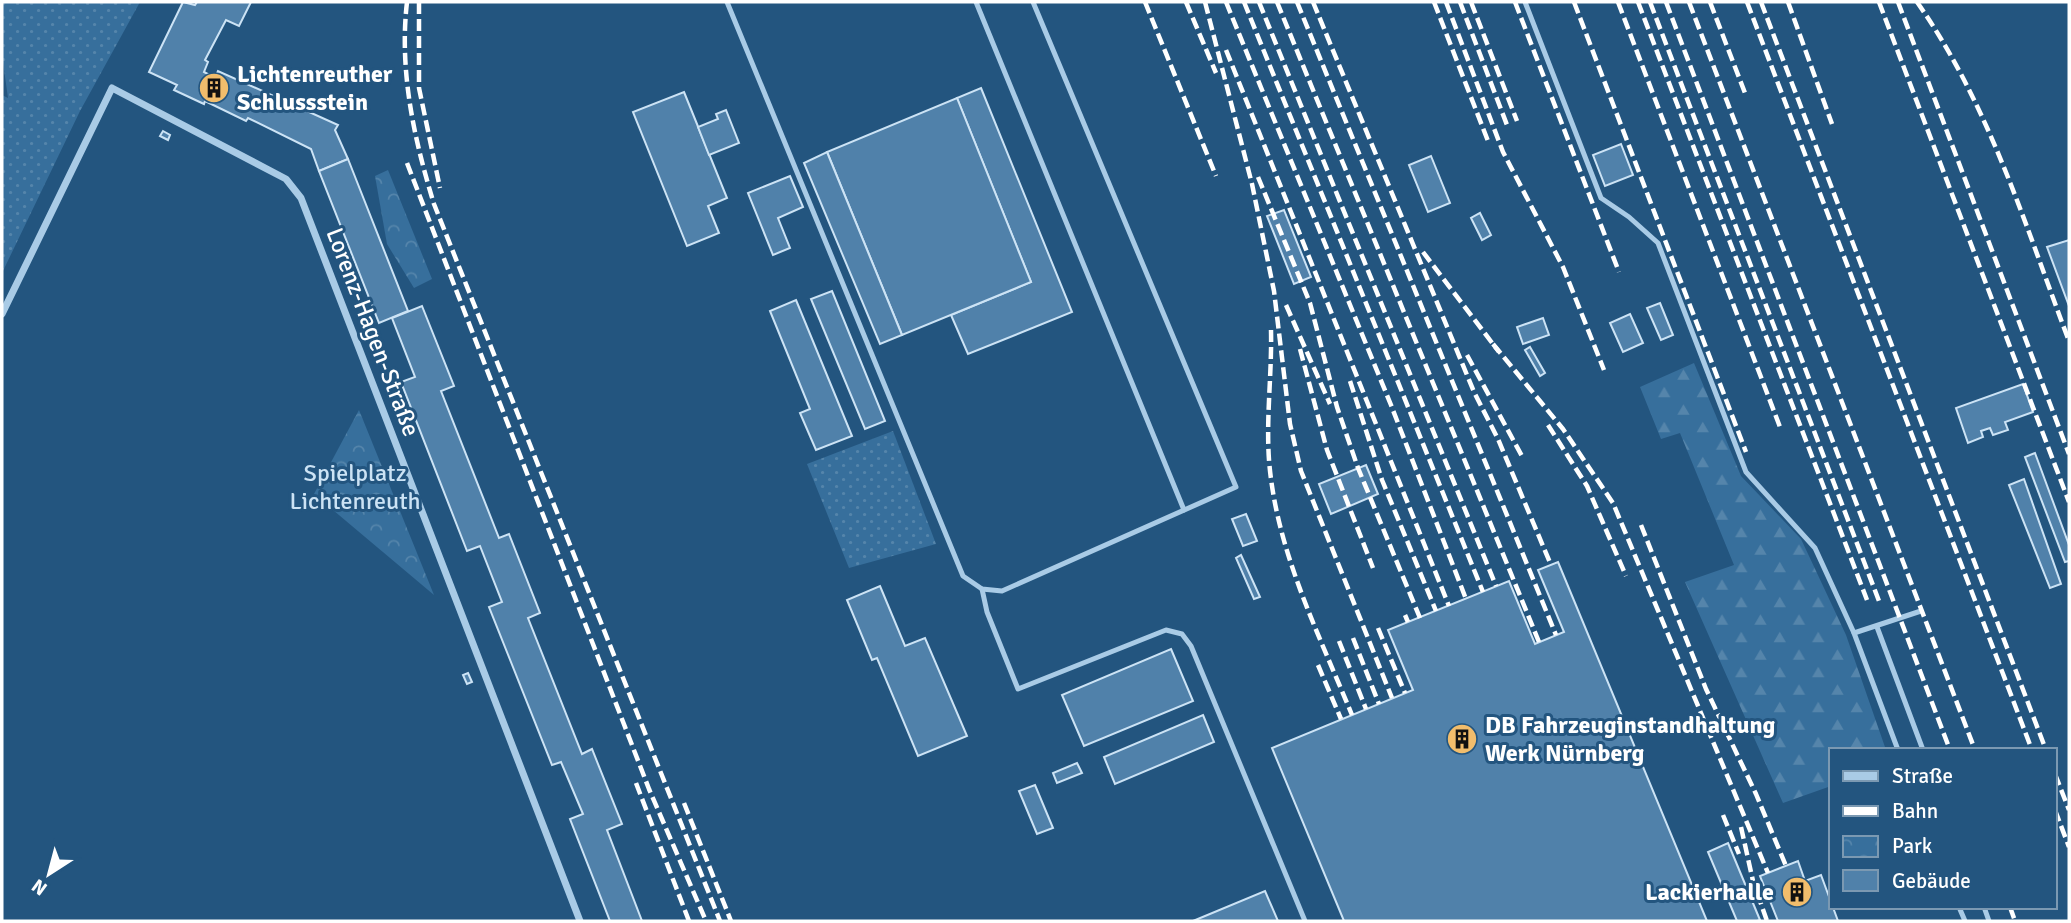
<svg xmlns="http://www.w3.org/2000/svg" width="2071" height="923" font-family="Signika,sans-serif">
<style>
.grass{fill:url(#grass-dots)}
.forest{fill:url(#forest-firs)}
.park{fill:url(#park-crowns)}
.building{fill:#5081aa;stroke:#cce3f5;stroke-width:2}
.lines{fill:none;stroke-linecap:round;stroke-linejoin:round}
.service{stroke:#a9cbe6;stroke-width:5}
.minor{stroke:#a9cbe6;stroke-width:7}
.rail{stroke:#fff;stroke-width:4.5;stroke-dasharray:12 5;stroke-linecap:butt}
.labels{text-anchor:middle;stroke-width:6;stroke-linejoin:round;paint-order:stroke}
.poi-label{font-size:24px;font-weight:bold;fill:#fff;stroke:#23557f;text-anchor:start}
.street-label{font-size:24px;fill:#fff;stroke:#23557f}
.park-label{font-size:24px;fill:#cce3f5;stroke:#23557f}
</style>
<defs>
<pattern id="grass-dots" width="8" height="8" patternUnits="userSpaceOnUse" patternTransform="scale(1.75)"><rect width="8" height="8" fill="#376f9c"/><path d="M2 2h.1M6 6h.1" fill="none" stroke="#5585ab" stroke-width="1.8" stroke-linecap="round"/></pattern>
<pattern id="forest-firs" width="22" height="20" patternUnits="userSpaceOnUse" patternTransform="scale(1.75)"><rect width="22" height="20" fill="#376f9c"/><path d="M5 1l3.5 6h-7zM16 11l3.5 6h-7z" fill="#5585ab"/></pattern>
<pattern id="park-crowns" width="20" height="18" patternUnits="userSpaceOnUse" patternTransform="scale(1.75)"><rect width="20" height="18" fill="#376f9c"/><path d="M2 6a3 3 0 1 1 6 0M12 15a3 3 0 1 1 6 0" fill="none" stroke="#5585ab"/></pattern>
</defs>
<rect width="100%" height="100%" fill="#23557f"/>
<g class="grass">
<polygon points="2,2 140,2 80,111 2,273 2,95 8,98 2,55"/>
<polygon points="893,431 936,544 849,568 807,464"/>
</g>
<polygon class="forest" points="1694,363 1741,476 1801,539 1846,635 1886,750 1831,750 1831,786 1783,803 1685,582 1734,565 1680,433 1661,439 1640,387"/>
<g class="park">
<polygon points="388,170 432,279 414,288 387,244 375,176"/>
<polygon points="359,410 434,595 314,494"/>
</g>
<g class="building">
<polygon points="183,2 195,5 197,2 251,2 239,26 226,20 205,60 208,62 204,72 215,78 218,71 338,125 335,130 348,159 319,171 311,149 248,118 246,121 205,101 204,104 174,90 177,85 149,72"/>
<polygon points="981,88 1072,312 968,354 951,315 1031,282 957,98"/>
<polygon points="684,92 727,198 708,206 719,233 687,246 633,112"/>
<polygon points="957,98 1031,282 902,335 827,152"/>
<polygon points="726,110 739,143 709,155 698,127 718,119 716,114"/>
<polygon points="163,131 170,135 168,140 160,136"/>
<polygon points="1621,144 1633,175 1605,186 1593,155"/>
<polygon points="827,152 902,335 880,344 804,163"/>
<polygon points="1431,156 1450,203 1428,212 1409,165"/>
<polygon points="348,159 408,311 379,323 319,171"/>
<polygon points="790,176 803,207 778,218 790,248 773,255 748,193"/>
<polygon points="1284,210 1311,277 1294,284 1267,216"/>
<polygon points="1480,213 1491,235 1482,240 1471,218"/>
<polygon points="2069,240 2069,306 2047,247"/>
<polygon points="832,291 885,421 865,429 811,299"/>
<polygon points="796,300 852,436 816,450 800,413 810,409 770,311"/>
<polygon points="1660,303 1673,335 1661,340 1647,308"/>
<polygon points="422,306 454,386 441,391 499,538 509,534 540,613 528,618 582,754 592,749 622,824 607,830 642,921 610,921 570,819 583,814 561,762 552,765 489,607 502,602 480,546 467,551 401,382 415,377 392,318"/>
<polygon points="1630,314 1643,343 1623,352 1610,323"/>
<polygon points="1543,318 1549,335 1523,344 1517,327"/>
<polygon points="1530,347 1545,373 1540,376 1525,350"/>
<polygon points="2023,384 2033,412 2005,422 2008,430 1993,435 1990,428 1981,431 1983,437 1968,443 1956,408"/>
<polygon points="2035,453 2069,545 2069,561 2065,562 2025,457"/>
<polygon points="1366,465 1378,494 1331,514 1319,484"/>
<polygon points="2024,479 2061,584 2050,588 2009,485"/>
<polygon points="1246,514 1257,541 1243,546 1232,519"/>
<polygon points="1241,555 1260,597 1254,599 1236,558"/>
<polygon points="1558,562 1707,921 1344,921 1272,748 1413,690 1388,630 1509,581 1535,644 1564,632 1538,570"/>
<polygon points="880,586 905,646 925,638 967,736 918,756 877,658 872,660 847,600"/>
<polygon points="1171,649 1193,701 1084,746 1062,695"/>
<polygon points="468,673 472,682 467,684 463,675"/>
<polygon points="1203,715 1214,742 1115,784 1104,757"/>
<polygon points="1077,763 1082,773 1057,783 1053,773"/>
<polygon points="1035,785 1053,828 1037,834 1019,791"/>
<polygon points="1728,843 1760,920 1757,921 1737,921 1708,852"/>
<polygon points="1798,861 1805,881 1821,875 1838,921 1778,921 1760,876"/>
<polygon points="1265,891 1278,921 1193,921"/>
</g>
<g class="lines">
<g class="service">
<polyline points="727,2 963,576 982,589 1002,591 1236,487 1033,2"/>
<polyline points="976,2 1184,510"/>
<polyline points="1525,2 1601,198 1629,217 1658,243 1746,472 1815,548 1854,633 1898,750"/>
<polyline points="982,589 987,612 1018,689 1166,630 1182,634 1191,646 1305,921"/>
<polyline points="1877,627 1923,750"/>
<polyline points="1854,633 1921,611"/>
<polyline points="1959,907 1965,921"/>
<polyline points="1984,907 1989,921"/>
</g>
<polyline class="minor" points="2,314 112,88 286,179 301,198 580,921"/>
<g class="rail">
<path d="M 407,2 C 399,71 414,139 434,204 L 720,921"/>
<polyline points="419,2 419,88 440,188"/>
<polyline points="1145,2 1216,176"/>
<polyline points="1186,2 1216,73"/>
<polyline points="1205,2 1252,184 1274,291 1290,424 1301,471 1392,698"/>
<polyline points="1226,2 1391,405 1466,599"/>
<polyline points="1244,2 1483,592"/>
<polyline points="1259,2 1496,586"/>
<polyline points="1277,2 1539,642"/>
<polyline points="1297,2 1556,635"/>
<polyline points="1313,2 1474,392 1498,439 1551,565"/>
<polyline points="1434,2 1488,141"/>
<polyline points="1446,2 1503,152 1563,267 1604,370"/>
<polyline points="1460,2 1507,125"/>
<polyline points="1471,2 1517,121"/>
<polyline points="1515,2 1619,272"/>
<polyline points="1574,2 1746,452"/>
<polyline points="1618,2 1780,427"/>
<polyline points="1638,2 1867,600"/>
<polyline points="1650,2 1879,601"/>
<polyline points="1666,2 1950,750"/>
<polyline points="1689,2 1975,750"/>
<polyline points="1710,2 1745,93"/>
<polyline points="1747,2 2032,750"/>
<polyline points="1761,2 2046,750"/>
<polyline points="1788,2 1832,124"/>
<polyline points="1879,2 2069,502"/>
<polyline points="1898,2 2069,454"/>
<path d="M 1917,2 C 1989,104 2025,225 2069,341"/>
<polyline points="1226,50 1449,606"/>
<polyline points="407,163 649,789 706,921"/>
<polyline points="1258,177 1310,303 1337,407 1358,468 1420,618"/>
<polyline points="1423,252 1499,352"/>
<polyline points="1286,305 1330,404"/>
<path d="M 1271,330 C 1272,374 1266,416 1269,460 C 1276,550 1318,632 1352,715"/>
<polyline points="1493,344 1563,429 1613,503 1768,873"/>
<polyline points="1300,349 1327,450 1373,568"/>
<polyline points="1467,355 1523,458"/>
<polyline points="1350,381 1382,480 1436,611"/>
<polyline points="1548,425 1587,486 1626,576"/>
<polyline points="1641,525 1706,689 1756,794 1786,866"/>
<polyline points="1405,615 1408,622"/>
<polyline points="1378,628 1405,693"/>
<polyline points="1353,638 1379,704"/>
<polyline points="1339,641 1366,709"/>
<polyline points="1318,665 1341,719"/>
<polyline points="2055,774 2069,810"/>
<polyline points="636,783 689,921"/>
<polyline points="684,803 731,921"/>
<polyline points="2055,810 2069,847"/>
<polyline points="1723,815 1739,854"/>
<polyline points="1741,827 1753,881 1767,921"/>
<polyline points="2010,907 2015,921"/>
</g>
</g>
<defs>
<g id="building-disc" transform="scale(1.575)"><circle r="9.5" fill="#f1bd6c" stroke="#23557f"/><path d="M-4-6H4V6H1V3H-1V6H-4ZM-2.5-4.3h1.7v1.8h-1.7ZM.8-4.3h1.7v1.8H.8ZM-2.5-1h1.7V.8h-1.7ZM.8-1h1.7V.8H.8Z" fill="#111"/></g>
</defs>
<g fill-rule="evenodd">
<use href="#building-disc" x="214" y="88"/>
<use href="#building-disc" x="1462" y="739"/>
<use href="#building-disc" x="1797" y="892"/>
</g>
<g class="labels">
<g class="poi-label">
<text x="237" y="82">Lichtenreuther<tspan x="237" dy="28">Schlussstein</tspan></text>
<text x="1485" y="733">DB Fahrzeuginstandhaltung<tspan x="1485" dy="28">Werk Nürnberg</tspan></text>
<text x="1774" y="900" text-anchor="end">Lackierhalle</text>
</g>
<g class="street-label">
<text transform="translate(373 332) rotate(69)" y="8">Lorenz-Hagen-Straße</text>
</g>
<g class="park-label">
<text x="355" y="481">Spielplatz<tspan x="355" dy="28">Lichtenreuth</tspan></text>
</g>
</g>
<rect width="2071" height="923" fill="none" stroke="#ffffff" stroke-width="7"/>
<rect x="1829" y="748" width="228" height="161" fill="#23557f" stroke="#7b99b2" stroke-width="2"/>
<rect x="1843" y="771" width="35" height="10" fill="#a9cbe6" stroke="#7b99b2" stroke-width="2"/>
<text x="1892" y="783" font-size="21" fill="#ffffff">Straße</text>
<rect x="1843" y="806" width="35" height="10" fill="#ffffff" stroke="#7b99b2" stroke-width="2"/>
<text x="1892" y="818" font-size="21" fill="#ffffff">Bahn</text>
<rect x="1843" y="836" width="35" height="21" fill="url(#park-crowns)" stroke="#7b99b2" stroke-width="2"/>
<text x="1892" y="853" font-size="21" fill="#ffffff">Park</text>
<rect x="1843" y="870" width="35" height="21" fill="#5081aa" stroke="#7b99b2" stroke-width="2"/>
<text x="1892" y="888" font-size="21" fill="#ffffff">Gebäude</text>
<g transform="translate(49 874) rotate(216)" stroke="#23557f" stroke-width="5" paint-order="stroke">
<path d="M0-5L12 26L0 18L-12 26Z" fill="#ffffff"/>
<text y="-10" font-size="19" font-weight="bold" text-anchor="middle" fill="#ffffff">N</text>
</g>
</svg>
